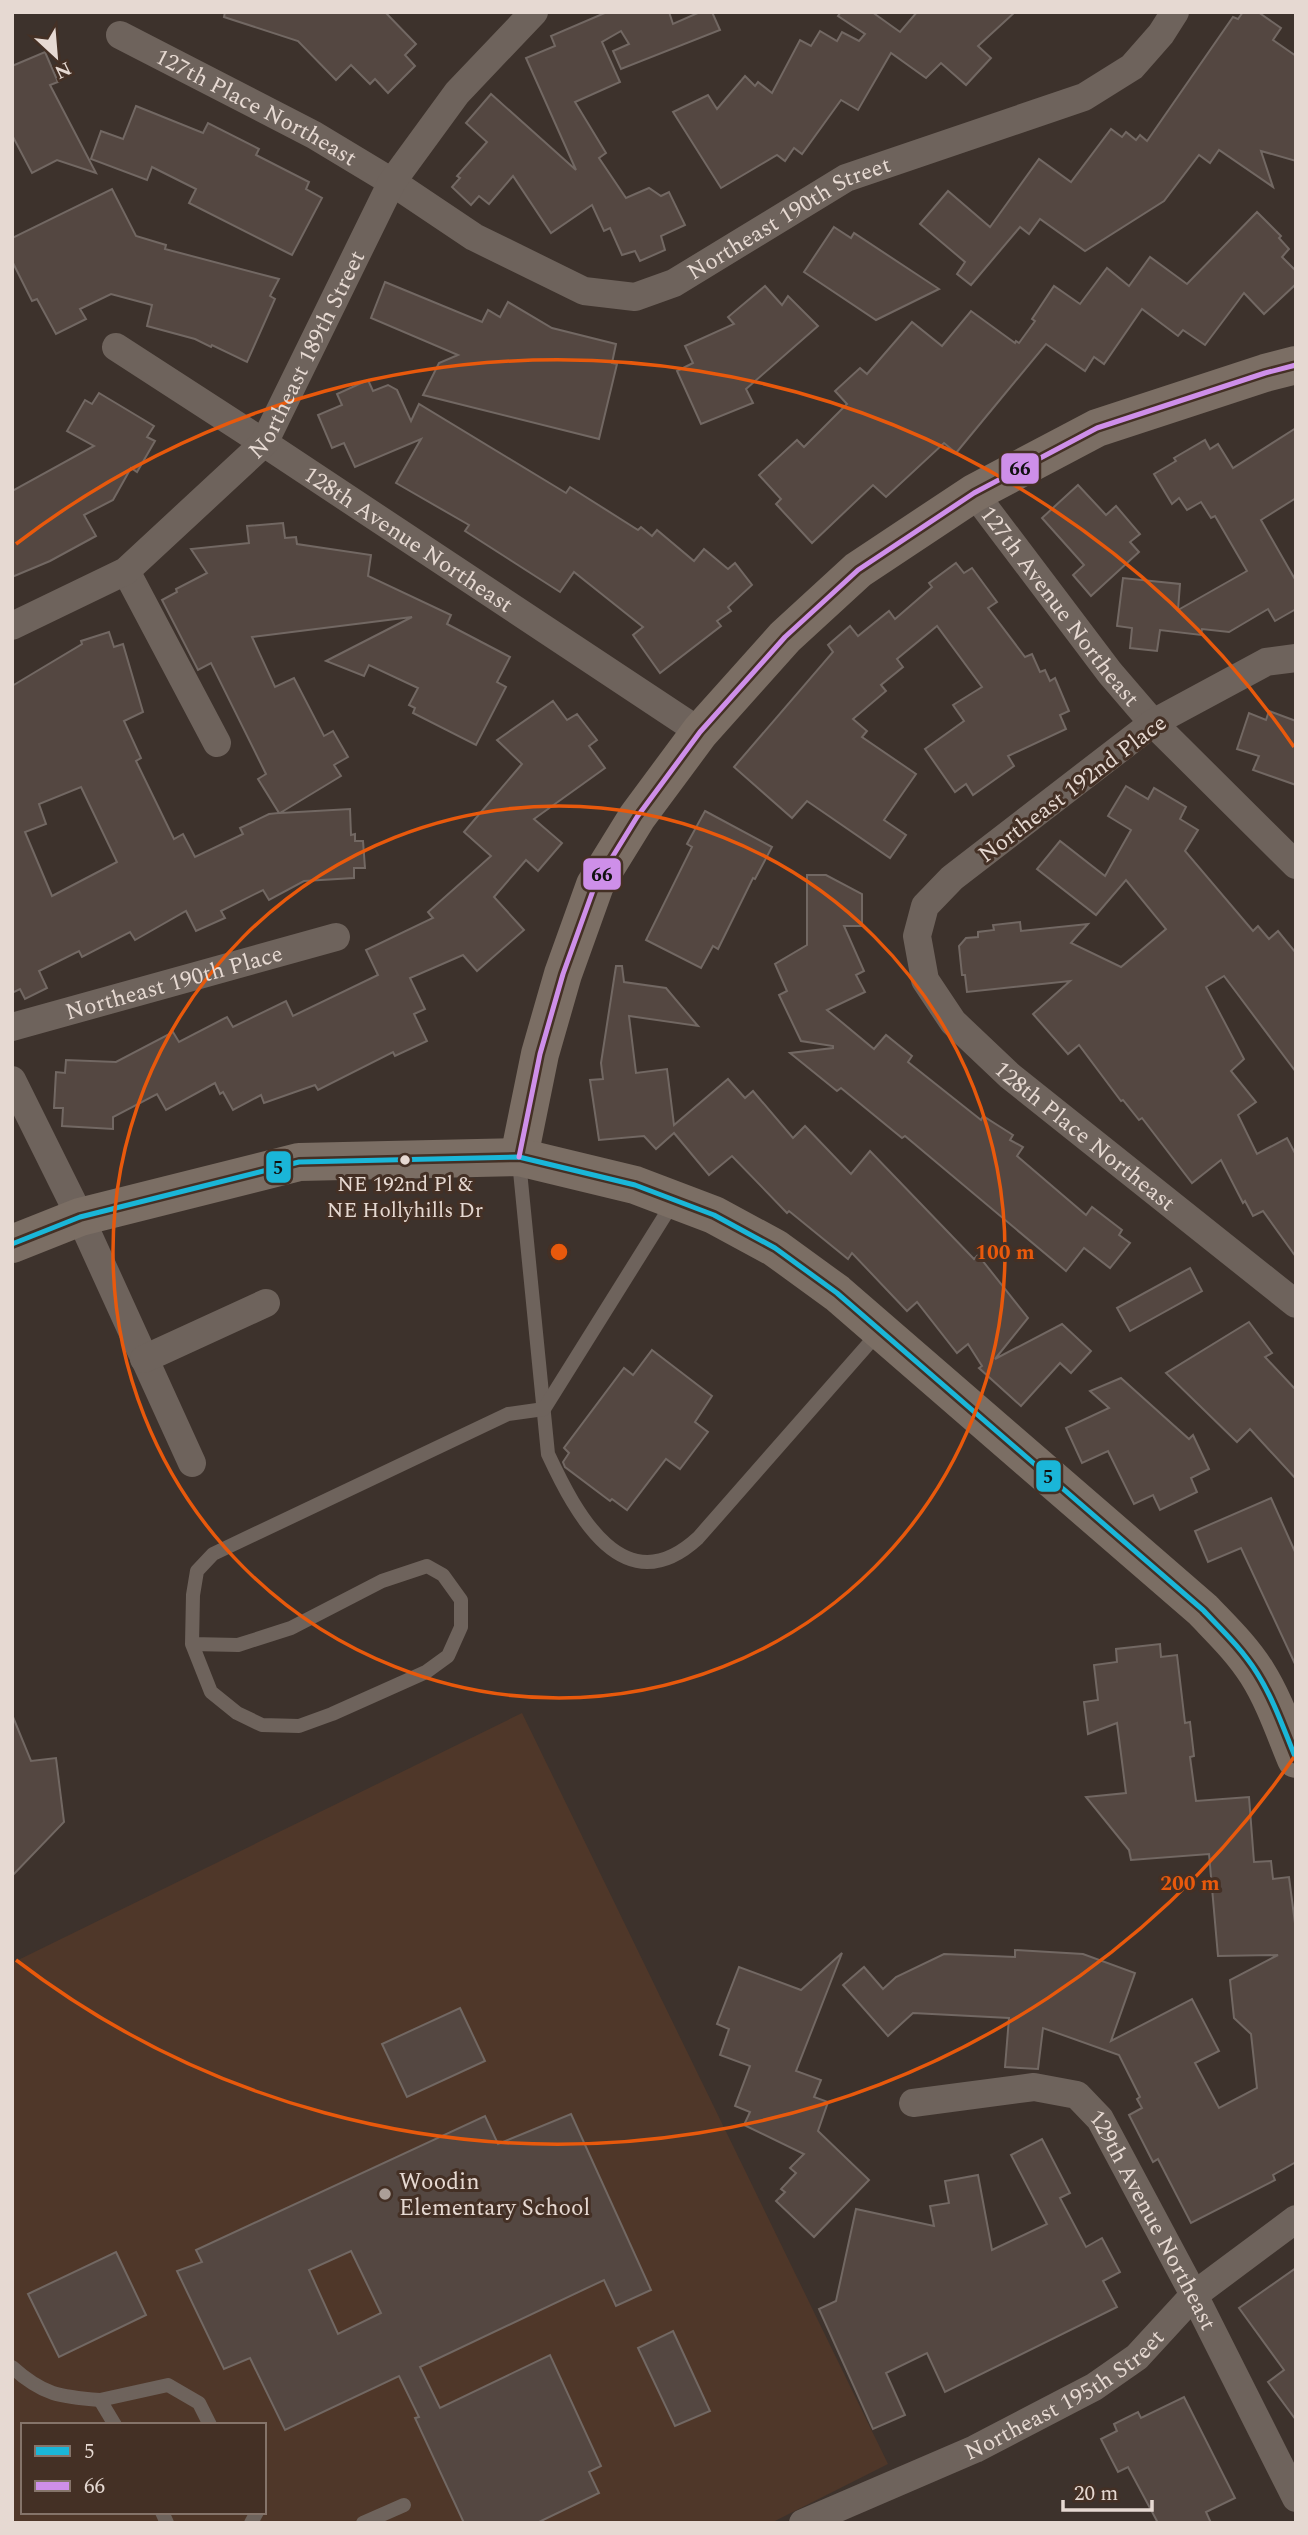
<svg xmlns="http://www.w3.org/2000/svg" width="1308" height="2535" font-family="Spectral,serif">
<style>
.built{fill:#4f3729;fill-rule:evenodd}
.building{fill:#544741;stroke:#726863;stroke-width:2;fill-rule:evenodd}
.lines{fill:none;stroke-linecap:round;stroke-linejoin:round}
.lane{stroke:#6e635c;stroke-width:14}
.street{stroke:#6e635c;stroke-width:28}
.secondary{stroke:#7b6e64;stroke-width:38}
.bus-1-casing{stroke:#443025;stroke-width:10}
.bus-2-casing{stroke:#443025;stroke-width:10}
.bus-1{stroke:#1ab6d8;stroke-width:5}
.bus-2{stroke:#ce8fe9;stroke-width:5}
.ring{fill:none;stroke:#e8590c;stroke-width:3.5}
.bus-dot{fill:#e6d9d2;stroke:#443025;stroke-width:2.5}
.poi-dot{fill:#ab9f98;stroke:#443025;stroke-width:2.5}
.labels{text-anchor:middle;stroke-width:6;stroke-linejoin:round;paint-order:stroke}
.bus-label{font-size:21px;fill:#e6d9d2;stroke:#443025}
.street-label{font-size:23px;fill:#e6d9d2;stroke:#443025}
.poi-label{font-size:23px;fill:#e6d9d2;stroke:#443025;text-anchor:start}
.centre{fill:#e8590c;stroke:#443025;stroke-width:3.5}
.ring-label{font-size:21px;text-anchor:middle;font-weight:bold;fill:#e8590c;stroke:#443025;stroke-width:6;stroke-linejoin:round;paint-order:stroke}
.line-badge{stroke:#443025;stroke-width:2.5}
.pale-badge-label{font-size:19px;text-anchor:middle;font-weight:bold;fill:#111}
</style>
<rect width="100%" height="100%" fill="#3d322c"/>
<path class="built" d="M 522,1713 L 888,2464 L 771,2523 L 12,2523 L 12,1963 ZM 23,2425 L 264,2425 L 264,2512 L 23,2512 Z"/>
<g class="building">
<polygon points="225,12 385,12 416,44 405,55 415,66 388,93 375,79 370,84 351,65 336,80 298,41 224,17"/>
<polygon points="607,12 669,12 673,24 700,12 712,12 720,30 621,69 613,51 629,44 621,31 602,42 620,82 575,102 606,153 599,158 626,198 649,188 661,196 669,192 685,225 661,236 665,250 640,261 635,251 622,255 610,228 604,231 592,205 551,233 513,176 489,204 479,196 471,205 452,187 460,178 457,176 487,142 466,123 491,94 576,170 526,58 555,46 551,36"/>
<polygon points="841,12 872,12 900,32 917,12 1015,12 978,46 991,58 966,85 941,63 926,78 891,53 858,110 841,100 802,154 794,148 785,161 777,155 721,188 673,112 708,95 717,109 745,76 755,86 758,82 772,93 800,40 811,46 820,31 837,41 842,32 859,41 865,34 838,16"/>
<polygon points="1243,12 1258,12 1281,28 1273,40 1296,56 1296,161 1261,151 1273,187 1219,150 1210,163 1199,155 1164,201 1085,251 1040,219 1029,234 1020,227 971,285 957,274 965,262 920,224 948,191 990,227 1039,159 1071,182 1111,129 1122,137 1126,132 1136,140 1140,135 1147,141 1233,17 1238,19"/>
<polygon points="45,52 58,82 50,85 96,173 57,160 32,173 12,135 12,66"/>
<polygon points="136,106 203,133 208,123 259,149 256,155 309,182 306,189 322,198 292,255 189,203 196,189 152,167 147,180 91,159 101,131 123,139"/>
<polygon points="112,189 136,236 166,245 165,249 279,279 270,296 275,299 247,362 212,345 211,347 195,339 147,326 152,305 111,294 80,309 86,319 56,334 37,299 32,301 12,261 12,238"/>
<polygon points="1257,212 1281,236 1279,238 1289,249 1282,257 1296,271 1296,284 1264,314 1244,293 1205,345 1183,330 1178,336 1142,309 1104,364 1094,357 1085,371 1046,344 956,453 944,443 886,497 873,485 812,543 776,504 781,499 759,475 797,440 804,447 847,404 835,391 860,368 867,374 912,322 942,346 971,311 1015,343 1016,341 1019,343 1035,321 1032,319 1054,286 1080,304 1107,268 1129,286 1150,257 1187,284"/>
<polygon points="834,227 851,238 854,233 939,289 876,320 804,272"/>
<polygon points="385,282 482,322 488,310 500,317 508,302 552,328 616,344 612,363 617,364 599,439 423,395 439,363 458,355 371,318"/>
<polygon points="765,286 782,305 788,296 818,326 746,389 753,403 701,424 677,371 693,363 685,346 734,324 728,317"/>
<polygon points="368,380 373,391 388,385 397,390 411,421 419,404 566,493 570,487 638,530 641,527 652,536 657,530 694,561 704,549 728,569 735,563 752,585 728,607 731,611 717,621 721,626 660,673 633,635 643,627 574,572 560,592 465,531 469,525 396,483 421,439 355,467 344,443 332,448 318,415 342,405 337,394"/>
<polygon points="99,393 154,426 147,437 155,441 137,472 131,468 113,500 84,515 96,536 50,561 12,577 12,491 94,446 67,431 85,400 92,404"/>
<polygon points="1296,428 1296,498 1261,520 1296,581 1296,609 1275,621 1268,609 1229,632 1202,629 1201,635 1160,630 1157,651 1130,648 1132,628 1117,626 1123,578 1180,584 1178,610 1247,571 1215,516 1211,518 1201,502 1187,510 1179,498 1172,504 1154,474 1176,461 1174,458 1205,440 1210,449 1218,444 1233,468"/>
<polygon points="1078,485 1106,515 1116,506 1140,534 1130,542 1139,552 1091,596 1073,575 1084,565 1042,518"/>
<path d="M 283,523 L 285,538 L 296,537 L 297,544 L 371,555 L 368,576 L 451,615 L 447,624 L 510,657 L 497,682 L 506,687 L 476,745 L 413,713 L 415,708 L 409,705 L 418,688 L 369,665 L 364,676 L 326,661 L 412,617 L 252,637 L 275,687 L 294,678 L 324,736 L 333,731 L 348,757 L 334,765 L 341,776 L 280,813 L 350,809 L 351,835 L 355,834 L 355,841 L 363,841 L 365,868 L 354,868 L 354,878 L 304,881 L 269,900 L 263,890 L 221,911 L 225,918 L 196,931 L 186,911 L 135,940 L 130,932 L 82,957 L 79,951 L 39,971 L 47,988 L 25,999 L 20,989 L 12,993 L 12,686 L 82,644 L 81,641 L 109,632 L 114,647 L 123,644 L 143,712 L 124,721 L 141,758 L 136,761 L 174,839 L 183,834 L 195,857 L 243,834 L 240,828 L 269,814 L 279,813 L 258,779 L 266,774 L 211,663 L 198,670 L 162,600 L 177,592 L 176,589 L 207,573 L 191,549 L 249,543 L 247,526 ZM 81,787 L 117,862 L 52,896 L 25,832 L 46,824 L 39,804 Z"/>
<polygon points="956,563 964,573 972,568 997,602 988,608 1025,657 1032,654 1040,672 1045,670 1050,681 1055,678 1069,711 1060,715 1066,729 1008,756 1014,766 973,795 966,784 955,792 925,749 964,721 953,705 982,687 937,626 897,659 903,667 881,685 886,691 853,719 867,731 862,737 916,774 884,820 906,835 890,858 807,801 792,818 734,767 833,652 828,645 850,626 858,636 889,611 895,619 932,587 929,583"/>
<polygon points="553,701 567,720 577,714 597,740 589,746 605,768 534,819 562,843 538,871 526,860 494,897 524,930 477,971 463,955 410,978 425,1009 414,1014 427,1041 395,1056 393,1052 318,1090 315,1085 264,1103 261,1095 233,1110 223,1092 220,1094 215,1083 166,1110 157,1094 113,1117 113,1129 62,1126 63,1108 54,1108 56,1072 65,1073 66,1060 116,1062 173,1032 179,1042 227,1017 233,1027 286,1001 293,1016 378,975 366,950 433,918 428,912 491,856 464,832 522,764 497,740"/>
<polygon points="1269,711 1296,721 1296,785 1253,770 1259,756 1237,749 1249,713 1266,720"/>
<polygon points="1126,786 1148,799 1154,788 1186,807 1180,819 1198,830 1185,851 1253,931 1258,926 1269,939 1278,931 1296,953 1296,1072 1224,976 1206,987 1244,1059 1231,1071 1256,1102 1238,1115 1257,1154 1287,1138 1296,1155 1296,1257 1263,1211 1253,1216 1245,1201 1243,1203 1221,1160 1192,1183 1142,1118 1139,1120 1123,1100 1121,1101 1079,1045 1068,1054 1033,1014 1070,981 967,992 965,975 962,975 959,946 966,938 978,937 978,932 994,930 993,925 1020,922 1021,931 1088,924 1071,943 1121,967 1166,929 1126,880 1096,915 1037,869 1060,841 1105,876 1131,830 1108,816"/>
<polygon points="705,811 772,847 755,879 753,878 718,949 713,946 701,968 646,940 692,847 687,844"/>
<polygon points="807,875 826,875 862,894 862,926 844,926 864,971 856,975 865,992 827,1010 874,1049 886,1035 912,1056 908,1062 981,1120 983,1116 1013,1135 1010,1140 1023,1147 1017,1156 1086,1215 1092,1207 1122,1230 1119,1235 1130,1243 1110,1268 1084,1248 1066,1271 905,1136 902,1138 841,1088 837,1091 790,1053 833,1048 833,1046 801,1041 779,995 787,991 775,964 807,945"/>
<polygon points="616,966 622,966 624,982 666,988 698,1026 629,1016 636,1073 667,1069 674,1125 728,1079 745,1098 753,1091 793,1138 805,1126 851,1174 870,1151 974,1259 978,1255 1028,1318 995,1359 1062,1324 1091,1351 1071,1373 1060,1363 1021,1406 979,1368 982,1366 968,1344 957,1353 917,1302 907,1311 852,1253 848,1259 789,1211 787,1213 732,1156 709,1175 674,1133 656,1149 644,1136 599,1140 590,1080 603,1079 601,1063"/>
<polygon points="1190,1268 1202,1291 1130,1331 1117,1308"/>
<polygon points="1249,1322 1272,1353 1265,1357 1296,1390 1296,1479 1250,1429 1237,1442 1166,1373"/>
<polygon points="652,1350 712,1396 695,1422 708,1432 680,1469 666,1459 627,1510 612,1499 610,1501 565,1467 563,1462 569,1453 564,1448 624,1368 633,1375"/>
<polygon points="1121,1378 1189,1439 1193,1435 1209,1469 1191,1478 1197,1492 1160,1510 1153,1495 1134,1504 1108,1451 1082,1463 1066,1428 1109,1408 1090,1391"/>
<polygon points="1271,1498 1296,1554 1296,1666 1241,1548 1208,1562 1195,1531"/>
<polygon points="1160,1644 1161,1657 1177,1655 1185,1723 1190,1722 1194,1756 1190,1757 1196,1801 1249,1797 1254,1862 1271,1861 1273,1879 1289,1877 1296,1931 1296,2162 1273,2175 1275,2180 1191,2223 1158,2159 1153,2162 1129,2115 1142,2108 1137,2099 1140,2097 1119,2055 1043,2028 1038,2069 1005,2067 1009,2018 913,2013 888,2036 843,1985 864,1967 883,1989 896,1977 944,1954 1015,1957 1015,1950 1083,1954 1135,1973 1111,2041 1192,1999 1219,2051 1195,2063 1219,2108 1257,2088 1251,2034 1234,2018 1230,1980 1278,1955 1218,1956 1209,1854 1131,1860 1129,1850 1086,1797 1126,1793 1117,1723 1088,1734 1084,1702 1098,1700 1094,1665 1117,1662 1116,1649"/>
<polygon points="13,1717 31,1761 56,1758 64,1822 12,1876"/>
<polygon points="842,1953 796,2071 821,2080 814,2097 828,2102 818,2131 869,2180 814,2237 776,2201 785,2192 781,2189 796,2173 790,2168 804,2154 744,2125 750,2112 735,2106 750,2066 720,2055 729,2029 717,2024 739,1967 801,1990"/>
<polygon points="460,2008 485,2061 407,2097 382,2044"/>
<path d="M 571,2114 L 651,2290 L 616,2306 L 604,2280 L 420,2367 L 440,2408 L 550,2355 L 601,2466 L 589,2472 L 599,2493 L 537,2523 L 464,2523 L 415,2418 L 419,2417 L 399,2376 L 285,2430 L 250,2358 L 224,2369 L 177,2271 L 202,2262 L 196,2250 L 485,2116 L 498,2144 ZM 351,2251 L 381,2313 L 338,2334 L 309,2270 Z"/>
<polygon points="1042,2139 1070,2193 1060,2198 1086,2247 1102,2238 1120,2272 1103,2281 1117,2307 945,2392 927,2353 886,2373 905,2415 873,2429 819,2309 836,2301 856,2209 934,2226 930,2206 949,2203 945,2181 978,2175 992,2250 1047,2224 1011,2155"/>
<polygon points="116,2252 146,2315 59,2357 28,2294"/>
<polygon points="1296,2268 1296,2420 1268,2382 1284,2370 1239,2308"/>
<polygon points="673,2331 710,2411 675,2426 638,2348"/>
<polygon points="1184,2397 1235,2498 1206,2512 1211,2523 1158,2523 1128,2467 1118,2472 1101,2439 1117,2431 1114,2424 1138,2412 1141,2418"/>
</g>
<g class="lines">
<g class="lane">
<path d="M 519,1161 L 548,1454 C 576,1514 624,1606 698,1538 L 879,1332"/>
<polyline points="192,1644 238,1645 291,1628 382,1581 427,1566 443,1575 461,1600 461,1627 448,1656 426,1672 332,1714 299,1726 262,1725 237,1713 211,1692 192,1644 193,1595 197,1571 213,1554 508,1414 544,1409 674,1201"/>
<path d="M 12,2367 C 43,2395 60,2397 100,2400"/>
<polyline points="115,2425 100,2400 168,2385 199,2403 210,2425"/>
<polyline points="162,2512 167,2523"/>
<polyline points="251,2523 257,2512"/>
<polyline points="363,2523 404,2505"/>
</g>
<g class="street">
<path id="s1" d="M 120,35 L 314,135 L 392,182 L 474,237 L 584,291 L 635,297 L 674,283 L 846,178 L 1084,97 L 1132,67 L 1161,34 L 1175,12"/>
<path id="s2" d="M 116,347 L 264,443 L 700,732"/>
<path id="s3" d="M 974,493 L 1110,673 L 1153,723 L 1296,865"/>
<polyline points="126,571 217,743"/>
<path id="s4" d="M 12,626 L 126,571 L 264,443 L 392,182 L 457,93 L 534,12"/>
<path id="s5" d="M 1296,658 L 1266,662 L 1153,723 L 952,878 L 925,906 L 917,936 L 925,980 L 953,1022 L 1010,1076 L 1296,1304"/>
<path id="s6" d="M 12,1027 L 336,937"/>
<polyline points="12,1080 80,1217 192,1463"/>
<polyline points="144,1359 266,1303"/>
<path id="s7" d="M 913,2103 L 1034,2087 L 1077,2095 L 1100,2119 L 1194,2295 L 1296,2498"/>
<path id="s8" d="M 803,2523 L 975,2449 L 1094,2387 L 1137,2357 L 1194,2295 L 1296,2219"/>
</g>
<g class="secondary">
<polyline points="519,1157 540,1054 563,974 595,885 637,817 700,732 785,637 858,570 974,493 1097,428 1265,373 1296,365"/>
<path d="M 12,1244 L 80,1217 L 299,1162 L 519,1157 L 635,1185 L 714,1215 L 775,1248 L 837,1293 L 1203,1610 C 1222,1630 1242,1649 1257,1673 C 1274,1700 1284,1730 1296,1759"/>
</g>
<g class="bus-1-casing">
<path id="bus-1" d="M 12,1244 L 80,1217 L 299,1162 L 519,1157 L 635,1185 L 714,1215 L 775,1248 L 837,1293 L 1203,1610 C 1222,1630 1242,1649 1257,1673 C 1274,1700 1284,1730 1296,1759"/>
</g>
<g class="bus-2-casing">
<polyline id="bus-2" points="519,1157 540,1054 563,974 595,885 637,817 700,732 785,637 858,570 974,493 1097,428 1265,373 1296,365"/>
</g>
<use href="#bus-1" class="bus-1"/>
<use href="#bus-2" class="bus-2"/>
</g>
<g class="ring">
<circle cx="559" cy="1252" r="446"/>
<path d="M1294 1757A892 892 0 0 1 16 1960M16 544A892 892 0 0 1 1294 747"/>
</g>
<circle class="bus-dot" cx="405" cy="1160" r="6"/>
<circle class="poi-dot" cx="385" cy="2194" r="7"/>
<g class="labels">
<g class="bus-label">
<text x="405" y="1191">NE 192nd Pl &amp;<tspan x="405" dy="26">NE Hollyhills Dr</tspan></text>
</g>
<g class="street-label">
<text dy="8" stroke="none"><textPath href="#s1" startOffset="154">127th Place Northeast</textPath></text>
<text dy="8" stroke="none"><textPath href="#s1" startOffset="756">Northeast 190th Street</textPath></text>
<text dy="8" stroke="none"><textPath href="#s4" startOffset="413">Northeast 189th Street</textPath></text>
<text dy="8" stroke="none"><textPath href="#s2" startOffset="350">128th Avenue Northeast</textPath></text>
<text dy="8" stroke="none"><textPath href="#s3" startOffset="142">127th Avenue Northeast</textPath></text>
<text transform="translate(1072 788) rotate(-37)" y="8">Northeast 192nd Place</text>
<text dy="8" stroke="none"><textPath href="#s6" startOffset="168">Northeast 190th Place</textPath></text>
<text dy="8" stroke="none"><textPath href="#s5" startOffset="752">128th Place Northeast</textPath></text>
<text dy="8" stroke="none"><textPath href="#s7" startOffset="313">129th Avenue Northeast</textPath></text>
<text dy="8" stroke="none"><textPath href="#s8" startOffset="292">Northeast 195th Street</textPath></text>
</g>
<g class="poi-label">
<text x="399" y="2189">Woodin<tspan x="399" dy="26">Elementary School</tspan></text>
</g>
</g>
<circle cx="559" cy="1252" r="10" class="centre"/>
<g class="ring-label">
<text x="1005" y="1259">100 m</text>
<text x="1190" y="1890">200 m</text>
</g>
<g class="line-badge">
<rect x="1000" y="452" width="40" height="33" rx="7" fill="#ce8fe9"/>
<rect x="582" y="857" width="40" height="34" rx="7" fill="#ce8fe9"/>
<rect x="265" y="1150" width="27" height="34" rx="7" fill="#1ab6d8"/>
<rect x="1035" y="1459" width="27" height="34" rx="7" fill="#1ab6d8"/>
</g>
<g class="pale-badge-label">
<text x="1020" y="475">66</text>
<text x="602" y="881">66</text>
<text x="278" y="1174">5</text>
<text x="1048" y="1483">5</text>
</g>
<rect width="1308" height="2535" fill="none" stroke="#e6d9d2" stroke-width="28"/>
<rect x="21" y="2423" width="245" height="91" fill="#443025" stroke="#85746a" stroke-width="2"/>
<rect x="35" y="2446" width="35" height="10" fill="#1ab6d8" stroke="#85746a" stroke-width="2"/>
<text x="84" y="2458" font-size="21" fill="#e6d9d2">5</text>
<rect x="35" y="2481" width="35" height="10" fill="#ce8fe9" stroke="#85746a" stroke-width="2"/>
<text x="84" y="2493" font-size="21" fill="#e6d9d2">66</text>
<g transform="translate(56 56) rotate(154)" stroke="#443025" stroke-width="5" paint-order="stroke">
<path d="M0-5L12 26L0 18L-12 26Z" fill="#e6d9d2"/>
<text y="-10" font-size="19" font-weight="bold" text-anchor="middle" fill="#e6d9d2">N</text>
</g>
<path d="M1063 2500v10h89v-10" fill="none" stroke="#e6d9d2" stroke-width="3.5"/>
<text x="1074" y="2500" font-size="21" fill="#e6d9d2" stroke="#443025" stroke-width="5" paint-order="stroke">20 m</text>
</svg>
